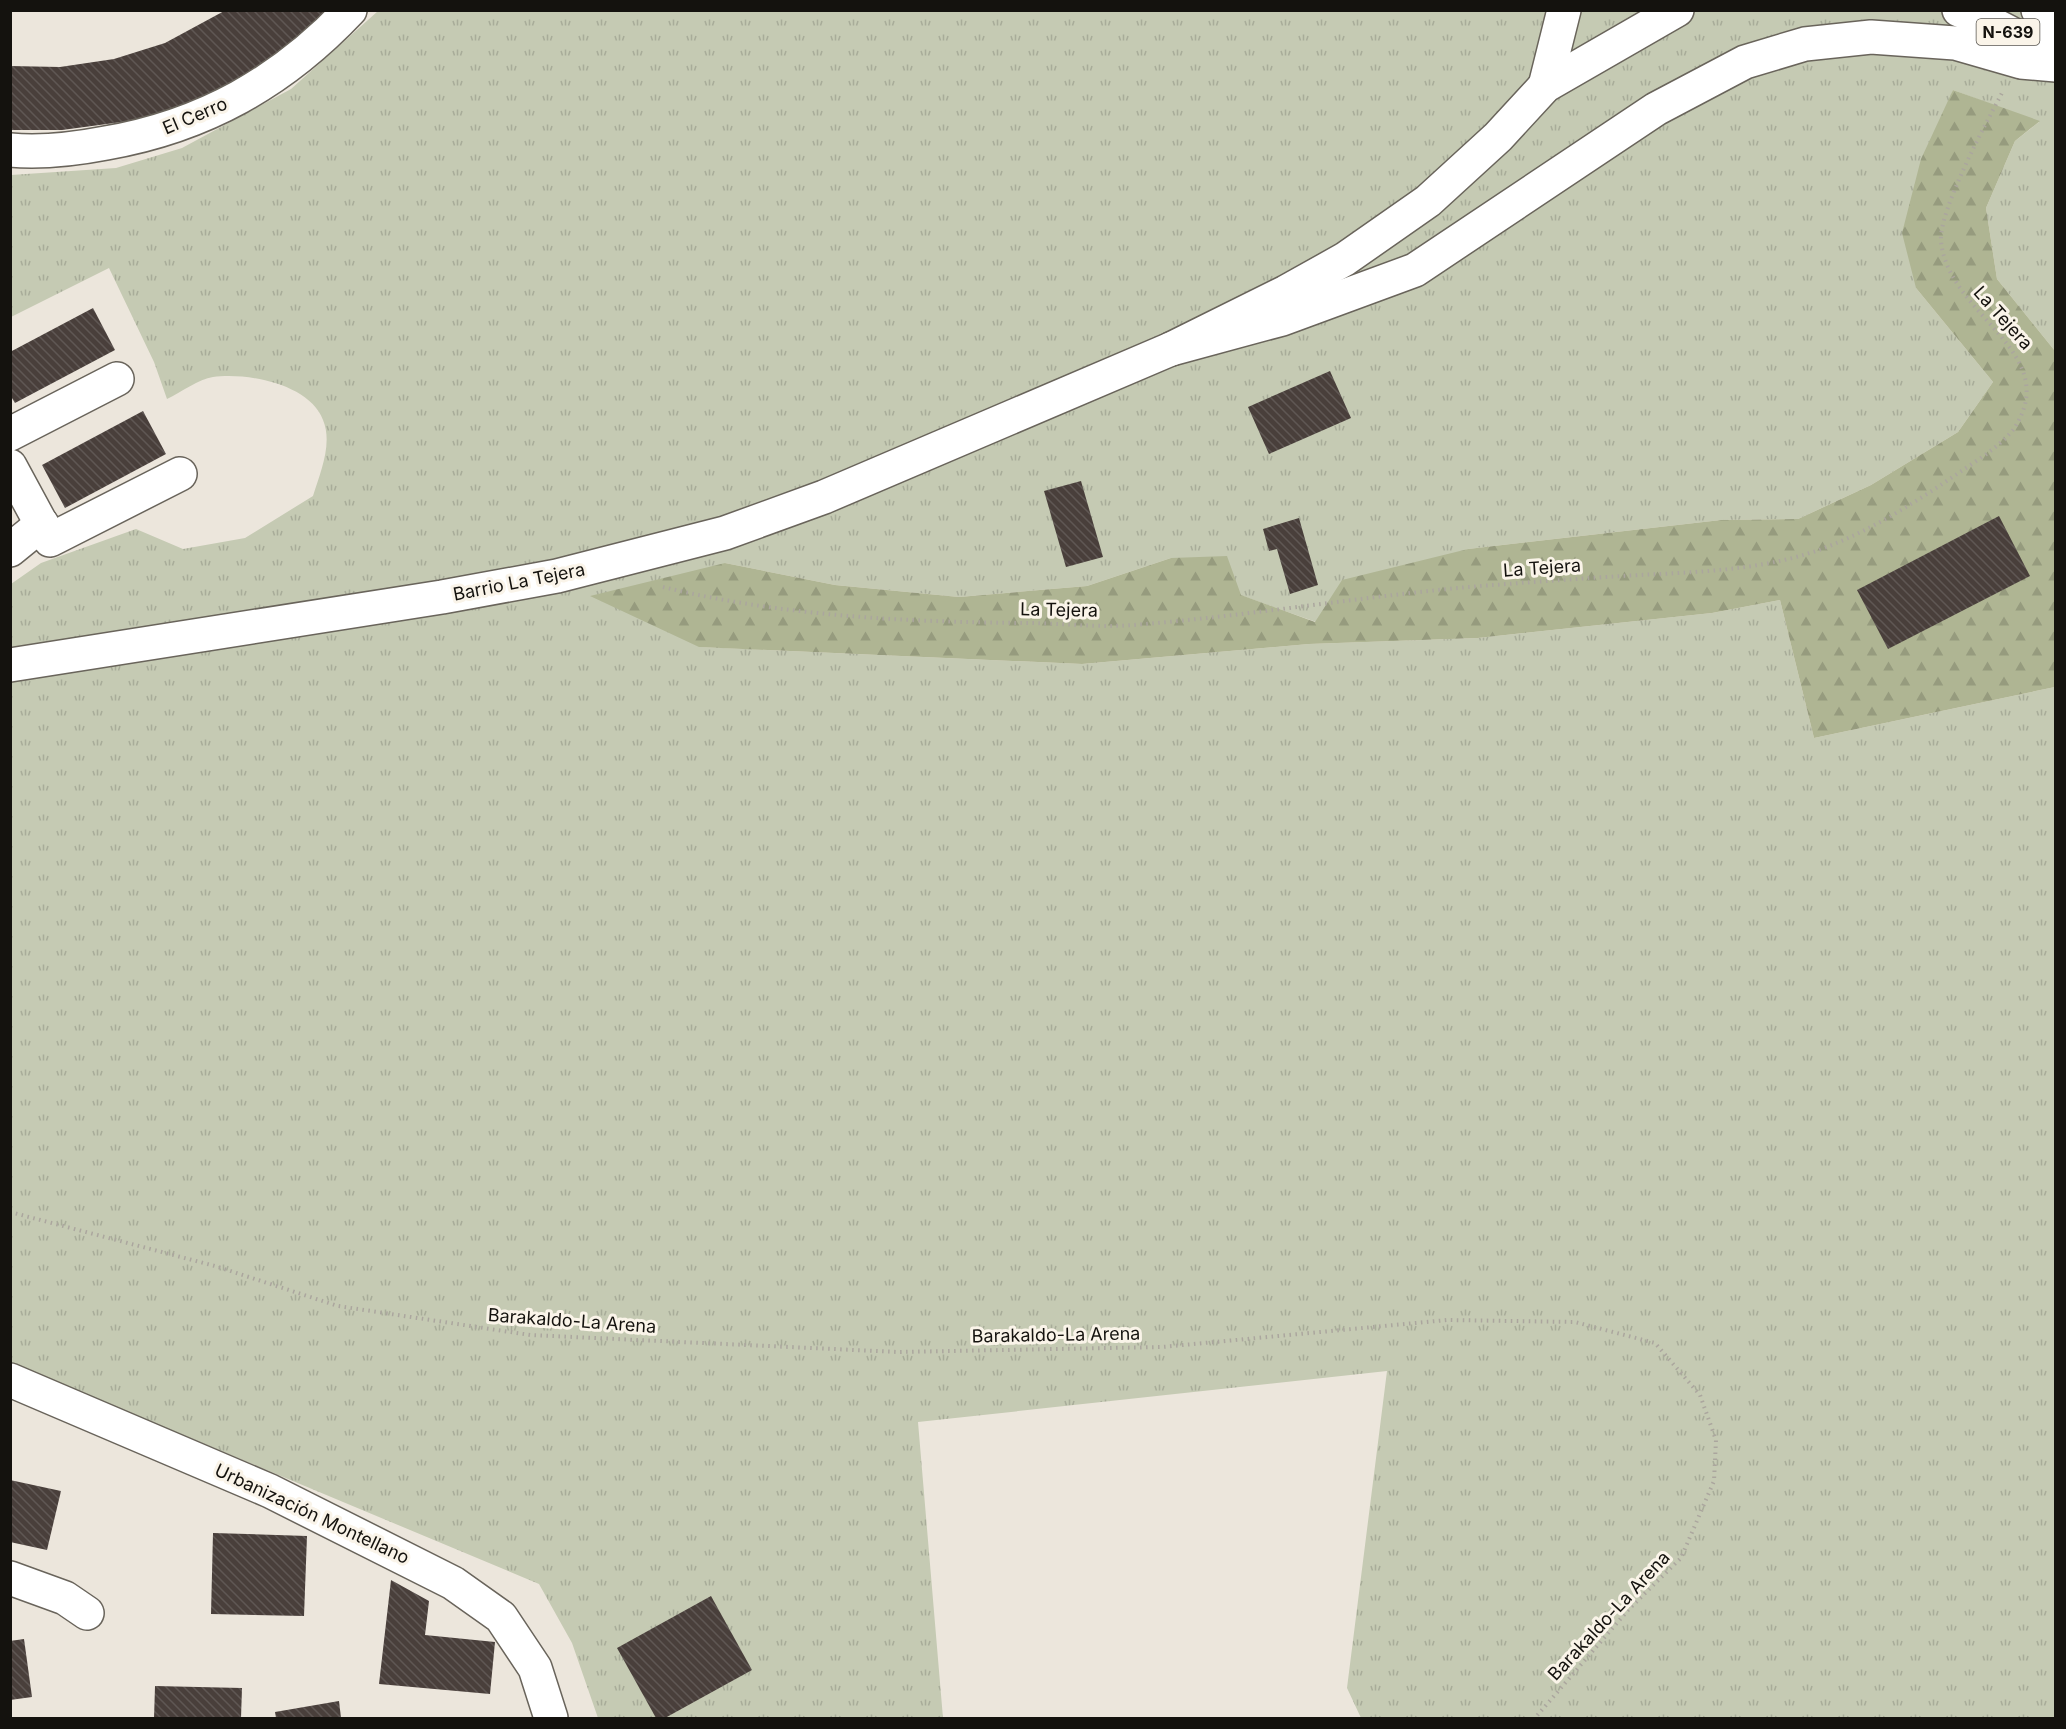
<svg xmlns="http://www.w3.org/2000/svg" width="2066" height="1729" font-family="Inter,sans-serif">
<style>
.grass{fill:url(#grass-tufts)}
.forest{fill:url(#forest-firs)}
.building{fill:url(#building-back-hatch)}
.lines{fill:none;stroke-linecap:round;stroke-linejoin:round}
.minor-casing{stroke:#69645b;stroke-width:36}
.tertiary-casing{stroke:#69645b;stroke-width:36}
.trunk-casing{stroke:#69645b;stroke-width:36}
.path{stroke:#aba69e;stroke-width:4;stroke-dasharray:1.5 4.5;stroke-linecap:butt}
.minor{stroke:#fff;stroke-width:33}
.tertiary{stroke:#fff;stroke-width:33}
.trunk{stroke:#fff;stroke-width:33}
.labels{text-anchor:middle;stroke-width:6;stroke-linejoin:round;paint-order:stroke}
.shield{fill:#faf4e9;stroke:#595650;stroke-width:1.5}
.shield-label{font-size:16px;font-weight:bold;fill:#14120e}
.street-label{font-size:18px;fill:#14120e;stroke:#faf4e9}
</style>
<defs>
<pattern id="grass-tufts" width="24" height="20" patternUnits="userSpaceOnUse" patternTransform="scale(1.5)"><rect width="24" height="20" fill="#c5cab3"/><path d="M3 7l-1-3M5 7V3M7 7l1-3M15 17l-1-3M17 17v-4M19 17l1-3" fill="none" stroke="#a8ac99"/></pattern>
<pattern id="forest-firs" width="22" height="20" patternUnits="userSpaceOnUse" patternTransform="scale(1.5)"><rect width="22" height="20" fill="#afb593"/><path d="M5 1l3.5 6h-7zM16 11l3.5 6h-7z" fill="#969b7e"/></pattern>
<pattern id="building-back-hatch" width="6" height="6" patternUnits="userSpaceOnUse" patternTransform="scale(1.5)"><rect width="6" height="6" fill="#493f3b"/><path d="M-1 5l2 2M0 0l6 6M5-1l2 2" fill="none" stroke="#5f5754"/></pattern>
</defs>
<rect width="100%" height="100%" fill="#ece6dc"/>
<path class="grass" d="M 378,11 L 2055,11 L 2055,351 L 1997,279 L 1986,208 L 2015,141 L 2039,122 L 1953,90 L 1916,288 L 1993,382 L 1958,432 L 1871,485 L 1798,519 L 1721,520 L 1468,549 L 1316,622 L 1240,595 L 1171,558 L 1087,586 L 959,597 L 835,585 L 725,563 L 700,647 L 1082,664 L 1309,644 L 1478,638 L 1712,613 L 1780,600 L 1814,738 L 2055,687 L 2055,1718 L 1361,1718 L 1347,1688 L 1387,1371 L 918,1422 L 943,1718 L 598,1718 L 572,1643 L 539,1584 L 11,1363 L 11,584 L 41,563 L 136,529 L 183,549 L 245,538 L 313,496 C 320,473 333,444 323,420 C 310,384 246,372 213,377 C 199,379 181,392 167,399 L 154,362 L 109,268 L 11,317 L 11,175 L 116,168 L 182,148 L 291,89 Z"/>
<polygon class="forest" points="1953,90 2040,121 2015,141 1986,208 1997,279 2055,351 2055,687 1814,738 1780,600 1712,613 1478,638 1309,644 1082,664 699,647 590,596 725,563 835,585 959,597 1087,586 1171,558 1227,556 1241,595 1315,622 1342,580 1468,549 1721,520 1798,519 1871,485 1958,432 1993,382 1916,288 1902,233 1921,159"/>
<g class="building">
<polygon points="226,10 327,10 305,32 249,72 193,103 129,121 62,130 10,130 10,66 60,67 114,59 165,43"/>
<polygon points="93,308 115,350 15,403 10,395 10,352"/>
<polygon points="1330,371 1351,418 1269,454 1248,407"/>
<polygon points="143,411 166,454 65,508 42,465"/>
<polygon points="1081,481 1103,557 1066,567 1044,491"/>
<polygon points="1999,516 2030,576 1888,649 1857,590"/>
<polygon points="1299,518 1318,585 1290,594 1277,549 1269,551 1263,529"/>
<polygon points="10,1480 61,1491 47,1550 10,1542"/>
<polygon points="213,1533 307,1536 304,1616 211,1614"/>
<polygon points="391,1580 429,1601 425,1635 495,1642 490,1694 379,1684"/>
<polygon points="711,1596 752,1670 665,1718 656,1718 617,1648"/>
<polygon points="24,1639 32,1697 10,1700 10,1641"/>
<polygon points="155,1686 242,1688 241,1718 154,1718"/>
<polygon points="339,1701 341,1718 276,1718 275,1712"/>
</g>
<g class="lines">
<g class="minor-casing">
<g id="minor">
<path d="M 10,150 C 42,153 75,149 106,143 C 204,126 282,82 350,10"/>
<polyline points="10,434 117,379"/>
<polyline points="10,466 50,540 180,474"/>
<polyline points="10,550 42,524"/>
<polyline points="10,1380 270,1491 453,1583 501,1617 535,1668 551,1718"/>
<polyline points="10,1578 65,1598 87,1613"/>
</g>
</g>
<g class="tertiary-casing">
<g id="tertiary">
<polyline points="1545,86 1564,10"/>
<polyline points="10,665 442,597 557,576 725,533 824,497 1171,349 1286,292 1345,259 1428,201 1498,137 1545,86 1677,10"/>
</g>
</g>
<g class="trunk-casing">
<g id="trunk">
<polyline points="1959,10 1993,24 2056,57"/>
<polyline points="2038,10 2056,25"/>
<polyline points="1171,349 1282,319 1415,270 1656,109 1745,62 1805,44 1871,37 1955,43 2021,62 2056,65"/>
</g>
</g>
<g class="path">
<path d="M 663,587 C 782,616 904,622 1026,623 C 1062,623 1098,628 1133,625 C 1249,616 1364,596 1480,586 C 1533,582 1586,578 1640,575 C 1699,572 1760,570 1816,551 C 1867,533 1913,504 1957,474 C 1976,461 1998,448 2013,430 C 2066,352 1948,317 1941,241 C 1939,210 1986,123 2002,93"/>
<polyline points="10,1212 215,1266 338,1306 530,1335 898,1352 1162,1347 1447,1320 1575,1322 1655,1343 1700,1395 1716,1440 1714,1481 1681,1558 1629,1609 1535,1718"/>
</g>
<use href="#minor" class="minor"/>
<use href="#tertiary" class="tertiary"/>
<use href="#trunk" class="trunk"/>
</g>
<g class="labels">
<rect class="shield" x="1976.5" y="19" width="63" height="26" rx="4.5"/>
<g class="shield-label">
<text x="2008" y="38">N-639</text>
</g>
<g class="street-label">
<text transform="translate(195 116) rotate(-23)" y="6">El Cerro</text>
<text transform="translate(2003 318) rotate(48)" y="6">La Tejera</text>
<text transform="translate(1542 568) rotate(-4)" y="6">La Tejera</text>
<text transform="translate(519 582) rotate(-11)" y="6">Barrio La Tejera</text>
<text transform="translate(1059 610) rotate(1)" y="6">La Tejera</text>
<text transform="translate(572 1321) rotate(4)" y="6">Barakaldo-La Arena</text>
<text transform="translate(1056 1335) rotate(-1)" y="6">Barakaldo-La Arena</text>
<text transform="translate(312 1514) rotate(25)" y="6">Urbanización Montellano</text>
<text transform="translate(1609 1616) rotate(-47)" y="6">Barakaldo-La Arena</text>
</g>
</g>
<rect width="2066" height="1729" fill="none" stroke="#14120e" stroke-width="24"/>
</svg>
